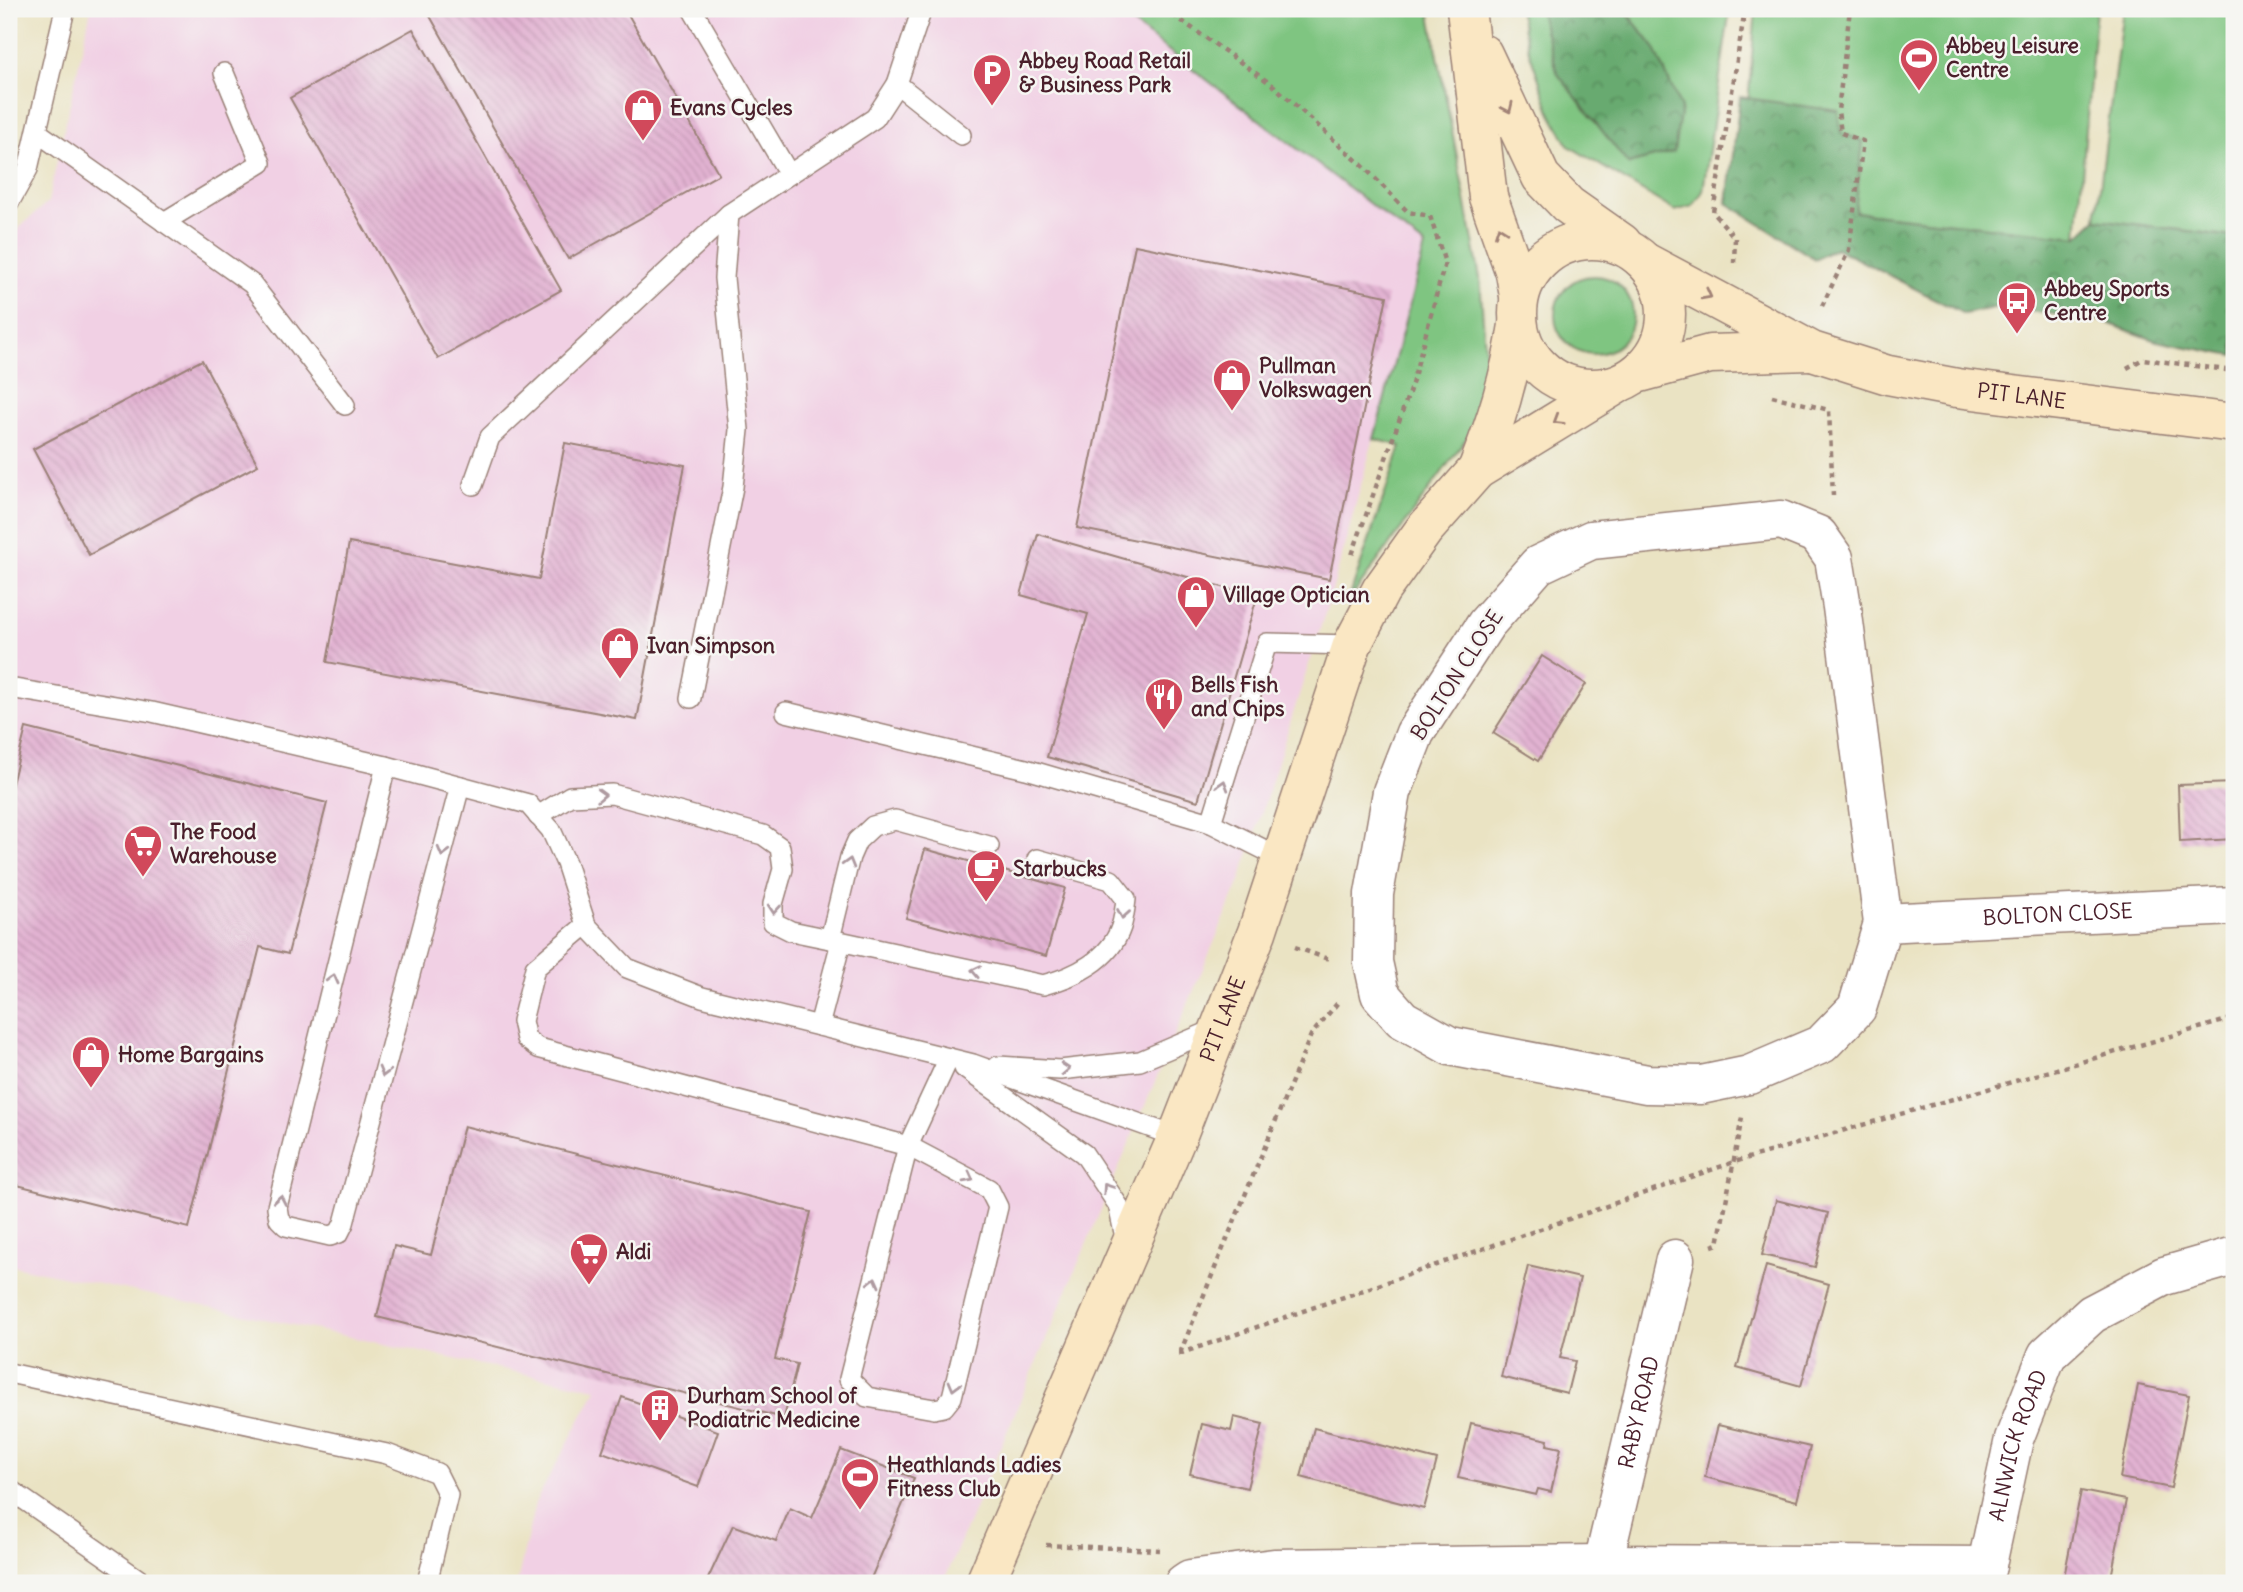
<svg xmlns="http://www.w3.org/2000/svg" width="2243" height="1592" font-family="Delius,sans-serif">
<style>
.built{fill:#f1d0e4}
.green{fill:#7fc581;stroke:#647256;stroke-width:2}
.forest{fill:url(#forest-crowns);stroke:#58644d;stroke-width:2}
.building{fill:url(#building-back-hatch)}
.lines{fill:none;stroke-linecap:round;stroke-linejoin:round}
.lane-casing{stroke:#9a8177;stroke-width:22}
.street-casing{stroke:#9a8177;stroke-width:41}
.secondary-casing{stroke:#9a8177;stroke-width:41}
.path{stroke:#9a8177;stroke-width:4.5;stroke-dasharray:5 5;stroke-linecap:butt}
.lane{stroke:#fff;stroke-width:19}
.street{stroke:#fff;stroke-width:38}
.secondary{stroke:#fae7c3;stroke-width:38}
.oneway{stroke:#a28377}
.oneway2{stroke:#ae9aa0}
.labels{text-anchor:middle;stroke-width:5;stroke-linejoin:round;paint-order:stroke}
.poi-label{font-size:21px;font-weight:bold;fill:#4a1f2b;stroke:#f6f6f2;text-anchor:start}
.street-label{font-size:21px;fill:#4a1f2b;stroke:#f6f6f2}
</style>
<defs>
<pattern id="forest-crowns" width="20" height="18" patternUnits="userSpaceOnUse" patternTransform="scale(1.75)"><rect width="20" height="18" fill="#67aa6f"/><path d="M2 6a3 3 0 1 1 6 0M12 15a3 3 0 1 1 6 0" fill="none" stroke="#578a5b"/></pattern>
<pattern id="building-back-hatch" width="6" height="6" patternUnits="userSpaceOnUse" patternTransform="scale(1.75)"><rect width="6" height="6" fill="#e2b2d2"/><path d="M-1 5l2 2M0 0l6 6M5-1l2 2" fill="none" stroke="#c399b4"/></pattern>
</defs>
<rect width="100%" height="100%" fill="#f6f6f2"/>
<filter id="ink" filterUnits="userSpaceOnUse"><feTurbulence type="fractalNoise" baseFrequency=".0143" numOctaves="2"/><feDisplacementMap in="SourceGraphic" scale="14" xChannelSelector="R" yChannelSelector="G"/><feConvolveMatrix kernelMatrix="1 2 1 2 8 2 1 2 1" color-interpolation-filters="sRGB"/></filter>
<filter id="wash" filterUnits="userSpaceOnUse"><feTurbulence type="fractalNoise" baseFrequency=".00686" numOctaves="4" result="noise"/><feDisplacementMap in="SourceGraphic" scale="28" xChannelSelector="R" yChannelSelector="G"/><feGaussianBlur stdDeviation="1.57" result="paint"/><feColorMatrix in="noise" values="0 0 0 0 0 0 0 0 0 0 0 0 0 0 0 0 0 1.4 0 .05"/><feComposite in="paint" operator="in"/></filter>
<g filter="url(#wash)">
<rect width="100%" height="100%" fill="#eae3c3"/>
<polygon class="built" points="91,9 1137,9 1426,246 1333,588 1240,881 943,1583 517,1583 535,1503 597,1389 9,1265 9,237 48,202"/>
<g class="green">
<polygon points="1114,9 1429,9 1480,278 1486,363 1476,425 1348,602 1401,446 1374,439 1425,246"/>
<polygon points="1519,9 1539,9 1558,74 1629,164 1655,49 1624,9 1730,9 1703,191 1693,206 1675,211 1569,146 1551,114 1528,48"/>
<polygon points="1756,9 2096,9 2077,237 1855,212 1742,174"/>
<polygon points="2123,9 2234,9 2234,237 2096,219"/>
<circle cx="1594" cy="315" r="39"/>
</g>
<g class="forest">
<polygon points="1539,9 1624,9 1655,49 1681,108 1674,152 1628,164 1558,74"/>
<polygon points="1740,97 1838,111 1841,133 1863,141 1855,212 2077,237 2096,219 2234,237 2234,356 2157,341 2099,320 1998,307 1964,314 1836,248 1815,259 1727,203"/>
</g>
<g id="blocks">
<g class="building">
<polygon points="426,9 625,9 719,174 568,259"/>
<polygon points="413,29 561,290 438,359 290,98"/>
<polygon points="1135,245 1387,296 1329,579 1077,528"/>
<polygon points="202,360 258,465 89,555 33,449"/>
<polygon points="565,443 685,465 637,720 327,662 349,543 539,579"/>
<polygon points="1038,534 1257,597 1198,801 1047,757 1088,614 1021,595"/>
<polygon points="1542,656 1586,684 1538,761 1493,733"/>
<polygon points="26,728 327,803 288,954 260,947 189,1228 9,1183 9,796"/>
<polygon points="2234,783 2234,839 2180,842 2178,785"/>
<polygon points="925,849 1065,888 1046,956 906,918"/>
<polygon points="464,1126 811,1212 775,1359 797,1364 784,1418 377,1317 394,1246 431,1255"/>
<polygon points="1776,1200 1828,1213 1815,1267 1762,1255"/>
<polygon points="1528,1266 1580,1278 1560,1358 1575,1361 1567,1393 1501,1377"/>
<polygon points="1766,1266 1829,1284 1801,1386 1737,1368"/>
<polygon points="2138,1385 2189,1395 2171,1488 2120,1478"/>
<polygon points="622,1397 718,1431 698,1487 602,1452"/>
<polygon points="1234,1417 1263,1424 1247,1488 1190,1474 1202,1424 1231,1431"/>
<polygon points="1471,1423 1548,1440 1547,1445 1561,1448 1551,1492 1538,1489 1536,1495 1458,1478"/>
<polygon points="1718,1425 1810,1447 1797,1501 1705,1477"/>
<polygon points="1314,1428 1437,1460 1424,1509 1301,1477"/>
<polygon points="841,1450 914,1478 869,1583 706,1583 733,1525 776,1541 790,1508 812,1518"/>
<polygon points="2081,1491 2126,1500 2110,1583 2064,1577"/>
</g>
</g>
</g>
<g filter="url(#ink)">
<use href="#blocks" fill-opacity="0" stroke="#9a8177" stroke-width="2"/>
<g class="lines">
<g class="lane-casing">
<g id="lane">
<polyline points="692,9 789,174"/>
<polyline points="897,84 961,135"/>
<polyline points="37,132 252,284 345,405"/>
<polyline points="9,203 28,169 65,9"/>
<polyline points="164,222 261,163 224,73"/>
<polyline points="473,485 490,437 729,214"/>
<polyline points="9,688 152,712 386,766 528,804 551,830 566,863 586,925 627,968 702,997 973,1064 1177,1137"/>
<polyline points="691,698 733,487 739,430 724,278 729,214 875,118 897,84 922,9"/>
<polyline points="786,712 1026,769 1211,823"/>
<polyline points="386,766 277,1207 279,1219 286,1226 330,1236 339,1233 344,1223 460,786"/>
<polyline points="538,816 570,796 612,794 763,835 780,847 783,869 773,904 773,922 791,931 830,939"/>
<path d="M 989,846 L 895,820 L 873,826 L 857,841 L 850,857 L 830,939 L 1043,985 C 1074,977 1110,960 1121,927 C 1124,918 1125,908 1126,899 L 1111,880 L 1037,859"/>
<polyline points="1281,858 1211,823 1267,643 1352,645"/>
<polyline points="586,925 535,968 522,1021 526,1039 538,1048 908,1146 989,1189 998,1207 952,1397 944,1407 934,1409 867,1397 849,1379 908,1146 949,1058"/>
<polyline points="819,1026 841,942"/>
<polyline points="998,1066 1060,1070 1140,1061 1220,1027"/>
<polyline points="964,1068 1084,1154 1118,1205 1126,1242"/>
<polyline points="9,1373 387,1454 437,1473 448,1495 427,1583"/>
<polyline points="9,1489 144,1583"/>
</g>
</g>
<g class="street-casing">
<g id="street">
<polygon points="1781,520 1818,535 1834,558 1842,607 1883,923 1857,1008 1822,1044 1749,1075 1701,1085 1647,1084 1450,1046 1402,1019 1380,994 1373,962 1374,894 1392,792 1415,733 1486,624 1538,565 1591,540"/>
<path id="s1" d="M 1883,923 L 2234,906"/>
<path id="s2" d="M 1603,1564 L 1675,1259"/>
<polyline points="1184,1583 1190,1579 1274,1568 1603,1564 1987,1566"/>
<path id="s3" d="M 1983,1583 L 2014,1439 L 2047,1355 L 2092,1314 L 2164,1276 L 2234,1256"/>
</g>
</g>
<g class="secondary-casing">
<g id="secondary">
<polyline points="1466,9 1488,197 1515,273 1519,296"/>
<polyline points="1483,54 1541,177 1568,205 1622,243"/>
<circle cx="1592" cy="314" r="74"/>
<path id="s4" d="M 1647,263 L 1812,351 L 1888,375 L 1957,388 L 2234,423"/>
<polyline points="1640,373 1710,354 1810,351"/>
<path d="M 1477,470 C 1496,421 1510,378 1518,325"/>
<path id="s5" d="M 985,1583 L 1177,1137 L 1257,932 L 1352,645 L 1381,590 L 1424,530 L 1477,470 L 1616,385"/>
</g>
</g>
<g class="path">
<polyline points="1165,9 1274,86 1364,167 1408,212 1430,216 1445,263 1412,384 1352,555"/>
<polyline points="1734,263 1735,238 1713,212 1745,9"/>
<polyline points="1822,306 1849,250 1863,141 1841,133 1838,111 1850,9"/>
<polyline points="2127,368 2143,359 2234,371"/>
<polyline points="1772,396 1829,410 1833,496"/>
<polyline points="1295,947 1325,958 1333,959"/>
<polyline points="1712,1246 1718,1244 1742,1117"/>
<polyline points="1180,1353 1311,1035 1340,1000"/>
<polyline points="1179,1354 1734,1162 2234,1018"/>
<polyline points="1046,1545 1160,1550"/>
</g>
<use href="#lane" class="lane"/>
<use href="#street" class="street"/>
<use href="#secondary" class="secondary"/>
</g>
<defs><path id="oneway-chevron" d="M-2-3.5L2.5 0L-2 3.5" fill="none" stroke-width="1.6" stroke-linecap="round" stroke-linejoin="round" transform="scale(1.75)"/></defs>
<g class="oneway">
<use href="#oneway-chevron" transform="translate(1508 108) rotate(65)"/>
<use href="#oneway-chevron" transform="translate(1500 231) rotate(-110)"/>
<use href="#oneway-chevron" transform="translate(1707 295) rotate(28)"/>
<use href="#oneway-chevron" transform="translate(1558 420) rotate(148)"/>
</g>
<g class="oneway2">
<use href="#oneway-chevron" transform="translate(1223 785) rotate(-73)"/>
<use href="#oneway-chevron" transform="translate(601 795) rotate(-2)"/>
<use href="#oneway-chevron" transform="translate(443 852) rotate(105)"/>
<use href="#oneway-chevron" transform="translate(849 863) rotate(-74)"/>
<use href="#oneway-chevron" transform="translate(774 909) rotate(95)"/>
<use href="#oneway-chevron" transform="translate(1123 914) rotate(100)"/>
<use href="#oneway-chevron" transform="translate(976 971) rotate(-168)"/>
<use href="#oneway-chevron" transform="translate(333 979) rotate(-76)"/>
<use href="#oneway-chevron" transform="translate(1065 1069) rotate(-4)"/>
<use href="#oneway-chevron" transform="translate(384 1072) rotate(105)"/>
<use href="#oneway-chevron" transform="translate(969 1178) rotate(28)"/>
<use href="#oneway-chevron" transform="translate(1107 1188) rotate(-124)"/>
<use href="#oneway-chevron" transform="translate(280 1200) rotate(-80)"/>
<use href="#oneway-chevron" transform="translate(874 1282) rotate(-76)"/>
<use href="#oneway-chevron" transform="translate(954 1386) rotate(105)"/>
</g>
</g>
<defs>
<g id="stadium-pin" transform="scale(2.0125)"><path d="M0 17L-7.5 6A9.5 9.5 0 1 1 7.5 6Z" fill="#d1495b" stroke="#f6f6f2"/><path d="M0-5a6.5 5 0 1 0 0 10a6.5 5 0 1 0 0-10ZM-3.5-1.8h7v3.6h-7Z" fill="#fff"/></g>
<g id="parking-pin" transform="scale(2.0125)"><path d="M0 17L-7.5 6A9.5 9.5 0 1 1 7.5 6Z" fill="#d1495b" stroke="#f6f6f2"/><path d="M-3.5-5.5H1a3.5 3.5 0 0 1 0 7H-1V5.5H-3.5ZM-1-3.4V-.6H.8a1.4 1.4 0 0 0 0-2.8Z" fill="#fff"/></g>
<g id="shop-pin" transform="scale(2.0125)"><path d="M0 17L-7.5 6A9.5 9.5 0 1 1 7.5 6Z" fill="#d1495b" stroke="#f6f6f2"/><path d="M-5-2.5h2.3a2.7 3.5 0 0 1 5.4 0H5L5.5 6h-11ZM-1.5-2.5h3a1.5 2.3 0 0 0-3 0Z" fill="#fff"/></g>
<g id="bus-pin" transform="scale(2.0125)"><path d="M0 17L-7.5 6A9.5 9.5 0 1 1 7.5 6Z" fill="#d1495b" stroke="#f6f6f2"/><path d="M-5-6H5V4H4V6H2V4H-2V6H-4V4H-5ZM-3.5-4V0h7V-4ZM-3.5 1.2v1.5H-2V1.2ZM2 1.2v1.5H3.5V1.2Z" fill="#fff"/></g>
<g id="restaurant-pin" transform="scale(2.0125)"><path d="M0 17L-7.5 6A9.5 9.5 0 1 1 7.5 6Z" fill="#d1495b" stroke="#f6f6f2"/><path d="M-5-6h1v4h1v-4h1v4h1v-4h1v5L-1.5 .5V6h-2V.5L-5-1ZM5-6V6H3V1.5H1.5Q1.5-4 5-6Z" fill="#fff"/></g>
<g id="supermarket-pin" transform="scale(2.0125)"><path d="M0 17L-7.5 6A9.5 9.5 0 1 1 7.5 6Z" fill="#d1495b" stroke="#f6f6f2"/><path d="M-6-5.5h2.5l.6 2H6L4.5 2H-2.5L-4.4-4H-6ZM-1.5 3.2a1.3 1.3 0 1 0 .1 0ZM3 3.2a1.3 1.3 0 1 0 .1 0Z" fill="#fff"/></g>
<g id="cafe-pin" transform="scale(2.0125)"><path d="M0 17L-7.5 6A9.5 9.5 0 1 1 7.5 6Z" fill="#d1495b" stroke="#f6f6f2"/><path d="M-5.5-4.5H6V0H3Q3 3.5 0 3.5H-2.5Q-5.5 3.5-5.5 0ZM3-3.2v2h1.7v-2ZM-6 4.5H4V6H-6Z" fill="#fff"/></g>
<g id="building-pin" transform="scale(2.0125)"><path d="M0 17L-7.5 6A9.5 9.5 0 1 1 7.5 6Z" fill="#d1495b" stroke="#f6f6f2"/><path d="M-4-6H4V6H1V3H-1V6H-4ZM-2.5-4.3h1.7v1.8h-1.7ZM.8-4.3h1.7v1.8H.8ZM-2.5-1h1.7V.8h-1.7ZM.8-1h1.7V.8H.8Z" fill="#fff"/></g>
</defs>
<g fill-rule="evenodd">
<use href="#stadium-pin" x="1919" y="58"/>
<use href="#parking-pin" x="992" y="73"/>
<use href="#shop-pin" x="643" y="108"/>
<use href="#bus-pin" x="2017" y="301"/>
<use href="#shop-pin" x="1232" y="378"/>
<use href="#shop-pin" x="1196" y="595"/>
<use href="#shop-pin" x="620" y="646"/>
<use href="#restaurant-pin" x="1164" y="697"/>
<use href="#supermarket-pin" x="143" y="844"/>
<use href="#cafe-pin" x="986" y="869"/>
<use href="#shop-pin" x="91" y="1055"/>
<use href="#supermarket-pin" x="589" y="1252"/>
<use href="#building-pin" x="660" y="1408"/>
<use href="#stadium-pin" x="860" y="1477"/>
</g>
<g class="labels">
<g class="poi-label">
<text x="1946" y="53">Abbey Leisure<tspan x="1946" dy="24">Centre</tspan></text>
<text x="1019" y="68">Abbey Road Retail<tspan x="1019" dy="24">&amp; Business Park</tspan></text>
<text x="670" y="115">Evans Cycles</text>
<text x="2044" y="296">Abbey Sports<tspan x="2044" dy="24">Centre</tspan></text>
<text x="1259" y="373">Pullman<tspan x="1259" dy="24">Volkswagen</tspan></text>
<text x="1223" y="602">Village Optician</text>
<text x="647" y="653">Ivan Simpson</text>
<text x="1191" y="692">Bells Fish<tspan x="1191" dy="24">and Chips</tspan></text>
<text x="170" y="839">The Food<tspan x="170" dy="24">Warehouse</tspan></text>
<text x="1013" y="876">Starbucks</text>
<text x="118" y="1062">Home Bargains</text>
<text x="616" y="1259">Aldi</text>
<text x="687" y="1403">Durham School of<tspan x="687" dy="24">Podiatric Medicine</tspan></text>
<text x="887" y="1472">Heathlands Ladies<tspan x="887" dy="24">Fitness Club</tspan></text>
</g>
<g class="street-label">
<text dy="7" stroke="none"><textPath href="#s4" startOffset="402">PIT LANE</textPath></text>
<text transform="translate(1457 675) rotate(-57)" y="7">BOLTON CLOSE</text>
<text dy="7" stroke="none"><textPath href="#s1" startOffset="175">BOLTON CLOSE</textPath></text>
<text dy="7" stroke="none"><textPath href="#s5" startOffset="612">PIT LANE</textPath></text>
<text dy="7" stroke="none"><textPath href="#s2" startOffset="156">RABY ROAD</textPath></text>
<text dy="7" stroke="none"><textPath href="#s3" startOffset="142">ALNWICK ROAD</textPath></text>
</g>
</g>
<rect width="2243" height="1592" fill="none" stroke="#f6f6f2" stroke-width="35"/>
</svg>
